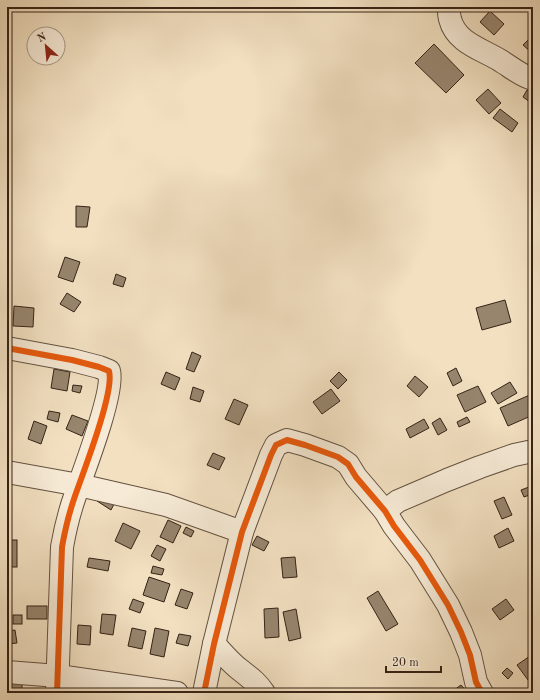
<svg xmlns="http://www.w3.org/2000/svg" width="540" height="700" font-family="'Old Standard TT',serif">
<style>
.building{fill:#97856e;stroke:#352315}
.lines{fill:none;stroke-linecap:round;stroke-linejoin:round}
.minor-casing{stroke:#645240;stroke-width:24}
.minor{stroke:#f7ebd7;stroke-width:22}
.cycleway-casing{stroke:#f7ebd7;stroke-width:8}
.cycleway{stroke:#e8590c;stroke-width:6}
</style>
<rect width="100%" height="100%" fill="#f2e0c1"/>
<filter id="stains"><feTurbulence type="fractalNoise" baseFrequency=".005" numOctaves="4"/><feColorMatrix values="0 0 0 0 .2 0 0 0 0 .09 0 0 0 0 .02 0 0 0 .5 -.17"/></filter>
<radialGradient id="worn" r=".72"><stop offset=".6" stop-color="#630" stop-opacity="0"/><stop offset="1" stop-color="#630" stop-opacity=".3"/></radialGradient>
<g class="building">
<polygon points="490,11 504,24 494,35 480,22"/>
<polygon points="533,35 533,54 523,45"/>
<polygon points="434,44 464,75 446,93 415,63"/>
<polygon points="488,89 501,103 489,114 476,100"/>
<polygon points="527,90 533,94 533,97 530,102 523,97"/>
<polygon points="500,109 518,123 512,132 493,118"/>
<polygon points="76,206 90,207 87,227 76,227"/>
<polygon points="65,257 80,262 73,282 58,277"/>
<polygon points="116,274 126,278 123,287 113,284"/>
<polygon points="67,293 81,302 74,312 60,304"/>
<polygon points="505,300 511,322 482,330 476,308"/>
<polygon points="14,306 34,308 33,327 13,326"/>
<polygon points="192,352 201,356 194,372 186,369"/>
<polygon points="456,368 462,381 453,386 447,373"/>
<polygon points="54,369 70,372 67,391 51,388"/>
<polygon points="166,372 180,378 175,390 161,384"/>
<polygon points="339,372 347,380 338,389 330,381"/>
<polygon points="415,376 428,387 419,397 407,386"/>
<polygon points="510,382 517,393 498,404 491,393"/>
<polygon points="73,385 82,386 80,393 72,391"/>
<polygon points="478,386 486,402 465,412 457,395"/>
<polygon points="193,387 204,391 200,402 190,399"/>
<polygon points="331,389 340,401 322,414 313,402"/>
<polygon points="532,394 533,415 508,426 500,408"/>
<polygon points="234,399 248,405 239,425 225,419"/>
<polygon points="49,411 60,413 58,422 47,419"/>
<polygon points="72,415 88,421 82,436 66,429"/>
<polygon points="467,417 470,422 459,427 457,422"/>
<polygon points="440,418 447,430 438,435 432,423"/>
<polygon points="424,419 429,428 410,438 406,429"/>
<polygon points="34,421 47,426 41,444 28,439"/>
<polygon points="213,453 225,458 219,470 207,465"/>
<polygon points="529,487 532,494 524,497 521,490"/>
<polygon points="101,494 115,502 111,510 97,501"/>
<polygon points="504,497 512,515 502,519 494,501"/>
<polygon points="168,520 181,526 173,543 160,537"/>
<polygon points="123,523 140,531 131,549 115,541"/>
<polygon points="186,527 194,531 191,537 183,533"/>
<polygon points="508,528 514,541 499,548 494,536"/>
<polygon points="257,536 269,542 264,551 252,545"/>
<rect x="7" y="540" width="10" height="27"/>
<polygon points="157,545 166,549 160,561 151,556"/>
<polygon points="295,557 297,577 283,578 281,558"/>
<polygon points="89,558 110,561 108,571 87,567"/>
<polygon points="153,566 164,569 162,575 151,573"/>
<polygon points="149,577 170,584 164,602 143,595"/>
<polygon points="181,589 193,593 187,609 175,605"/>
<polygon points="378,591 398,624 386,631 367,598"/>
<polygon points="133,599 144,603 140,613 129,609"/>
<polygon points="506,599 514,610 500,620 492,609"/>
<rect x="27" y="606" width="20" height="13"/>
<polygon points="278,608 279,637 265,638 264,609"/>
<polygon points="296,609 301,638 289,641 283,612"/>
<polygon points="102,614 116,615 113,635 100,633"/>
<rect x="13" y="615" width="9" height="9"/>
<polygon points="78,625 91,626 90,645 77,644"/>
<polygon points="132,628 146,631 142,649 128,646"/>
<polygon points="155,628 169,631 164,657 150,654"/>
<polygon points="15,630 17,643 8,644 7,631"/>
<polygon points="179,634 191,636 188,646 176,643"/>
<polygon points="530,656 533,662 533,677 528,680 517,665"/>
<polygon points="507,668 513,673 508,679 502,673"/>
<polygon points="7,680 23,680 21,693 7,693"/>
<polygon points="461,685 467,692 465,693 450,693"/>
</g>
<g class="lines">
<g class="minor-casing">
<g id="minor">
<path d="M 450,7 C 448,11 449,14 450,19 C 456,43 482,49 501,61 C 511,67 521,76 533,79"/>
<path d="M 7,348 L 72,360 L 99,367 L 109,371 C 115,391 83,473 75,496 C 69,513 65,530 62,547 L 57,693"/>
<polyline points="7,472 79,485 166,505 242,532"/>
<polyline points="385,511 398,501 447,480 480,467 514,455 533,451"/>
<path d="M 214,644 C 222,652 230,662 239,669 C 249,677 256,681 264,693"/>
<polyline points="7,672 58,676 177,693"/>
<polyline points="204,693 214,644 242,532 271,455 276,445 287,440 305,445 338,457 348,464 356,477 385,511 394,526 420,560 448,605 461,632 470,655 476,682 482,693"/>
</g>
</g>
<use href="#minor" class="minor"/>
<g class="cycleway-casing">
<g id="cycleway">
<path d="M 7,348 L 72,360 L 99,367 L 109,371 C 115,391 83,473 75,496 C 69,513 65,530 62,547 L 57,693"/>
<polyline points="204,693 214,644 242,532 271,455 276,445 287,440 305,445 338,457 348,464 356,477 385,511 394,526 420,560 448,605 461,632 470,655 476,682 482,693"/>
</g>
</g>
<use href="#cycleway" class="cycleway"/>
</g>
<rect width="540" height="700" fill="none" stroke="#f2e0c1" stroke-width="24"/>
<rect x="8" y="8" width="524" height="684" fill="none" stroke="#352315" stroke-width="2"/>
<rect x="12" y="12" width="516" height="676" fill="none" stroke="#352315"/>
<g transform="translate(46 46) rotate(333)"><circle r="19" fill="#f7ebd7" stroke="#a99b89"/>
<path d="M0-3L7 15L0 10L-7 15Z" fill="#8f2418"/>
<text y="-6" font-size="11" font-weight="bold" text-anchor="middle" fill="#352315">N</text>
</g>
<path d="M386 666v6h55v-6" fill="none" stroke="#352315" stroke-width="2"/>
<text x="392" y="666" font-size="12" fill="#352315" stroke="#f7ebd7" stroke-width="3" paint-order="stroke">20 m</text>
<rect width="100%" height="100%" filter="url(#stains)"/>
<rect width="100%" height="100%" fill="url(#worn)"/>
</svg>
